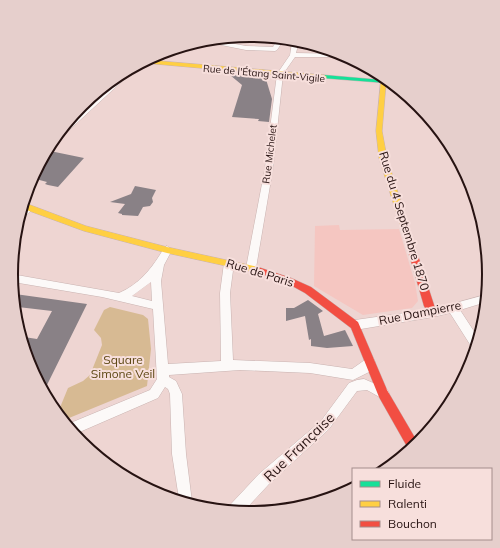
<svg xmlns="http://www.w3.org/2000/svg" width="500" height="548" font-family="Mulish,sans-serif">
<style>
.built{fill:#f5c6c1}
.green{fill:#d7ba93}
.building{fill:#898186}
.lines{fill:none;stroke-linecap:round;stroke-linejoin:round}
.street-casing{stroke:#c9b3b1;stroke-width:1}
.fast-casing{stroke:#c9b3b1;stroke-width:1}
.slow-casing{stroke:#c9b3b1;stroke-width:1}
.jam-casing{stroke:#c9b3b1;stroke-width:1}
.street{fill:#fcf9f8;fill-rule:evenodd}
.fast{fill:#16e098;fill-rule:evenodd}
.slow{fill:#ffcf43;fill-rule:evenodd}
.jam{fill:#f24e42;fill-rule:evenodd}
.labels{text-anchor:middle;stroke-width:4;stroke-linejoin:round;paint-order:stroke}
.far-street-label{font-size:10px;fill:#271312;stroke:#f7dfdc}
.street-label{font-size:12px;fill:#271312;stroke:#f7dfdc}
.park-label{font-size:12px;fill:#5e4814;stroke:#f7dfdc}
.near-street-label{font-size:14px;fill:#271312;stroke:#f7dfdc}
.rim{fill:none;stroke:#271312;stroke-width:2}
</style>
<rect width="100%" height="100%" fill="#eed5d2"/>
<polygon class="built" points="339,225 340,230 399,229 415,283 418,301 412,308 363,315 314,286 315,226"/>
<polygon class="green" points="110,307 143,315 148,319 151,349 147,386 69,418 64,418 59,410 68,388 83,381 90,375 102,345 101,338 94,330 104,310"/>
<g class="building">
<polygon points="230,75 265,76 272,99 269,122 258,121 259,119 232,117 242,85"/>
<polygon points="50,151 84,158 58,187 48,185 45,184 47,182 32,178"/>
<polygon points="135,186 156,190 152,198 153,202 150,206 143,207 138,216 122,215 122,214 118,213 125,204 110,202 131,194"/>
<polygon points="15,294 87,304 45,389 29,365 24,337 37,339 52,311 18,307"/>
<polygon points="308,300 323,311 318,314 324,336 345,330 353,346 327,348 311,346 311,339 309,340 305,316 286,321 286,308 294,308"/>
</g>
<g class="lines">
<g class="street-casing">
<g id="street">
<polygon points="250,35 257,36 247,38 244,36"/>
<polygon points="277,40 283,41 277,50 275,51 246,50 211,43 219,41 246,46 273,47"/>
<polygon points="292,43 298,45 296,53 343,54 348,57 295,57 283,74 273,168 256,268 251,272 246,268 265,168 277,74 290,55"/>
<path d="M 130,72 L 130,74 L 66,133 L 62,133 C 79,108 105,89 130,72 Z"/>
<polygon points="29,205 33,208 26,216 22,217 24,207"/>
<path d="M 167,246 L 172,250 L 164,265 L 161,281 L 168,364 L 221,361 L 220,293 L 224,263 L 229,259 L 234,263 L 230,293 L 233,360 L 310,363 L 352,369 L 369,357 L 373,358 L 375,362 L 369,372 L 353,380 L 310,373 L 240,370 L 169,375 L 169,377 L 176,381 L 182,394 L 186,454 L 192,502 L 179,499 L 172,454 L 170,394 L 168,389 L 165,387 L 158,398 L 75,434 L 68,424 L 150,390 L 157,379 L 153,309 L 102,297 L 13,282 L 11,274 L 119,293 C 140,284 153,267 164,248 ZM 151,282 L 152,301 L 132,296 Z"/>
<polygon points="485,295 483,303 460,310 477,336 474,348 471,346 450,313 433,317 355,330 351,328 350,325 351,322 355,320 433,309"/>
<polygon points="364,379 387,389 389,393 387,397 383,399 367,390 357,391 329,429 269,484 243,512 228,509 230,505 259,474 321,421 349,383 357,380"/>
</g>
</g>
<g class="fast-casing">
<polygon id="fast" points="324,75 382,80 386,83 322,78 322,76"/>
</g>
<g class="slow-casing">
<g id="slow">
<polygon points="148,60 324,75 327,77 324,79 144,63"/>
<polygon points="381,80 386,83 382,131 387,158 412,237 408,240 404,237 379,158 376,131"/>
<polygon points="25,203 86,226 167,247 258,267 262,270 258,273 167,253 84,231 24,209"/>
</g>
</g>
<g class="jam-casing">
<g id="jam">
<polygon points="408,234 412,237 434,305 438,313 436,316 433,317 430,316 424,306 404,237"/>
<polygon points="258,267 291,278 311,287 358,322 387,390 418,443 409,450 379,397 351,328 305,293 285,282 255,272 254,270"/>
</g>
</g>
<use href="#street" class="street"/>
<use href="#fast" class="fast"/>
<use href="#slow" class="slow"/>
<use href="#jam" class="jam"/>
</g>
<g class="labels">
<g class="far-street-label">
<text transform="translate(264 73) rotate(5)" y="4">Rue de l'Étang Saint-Vigile</text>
<text transform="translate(269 154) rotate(-83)" y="4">Rue Michelet</text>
</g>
<g class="street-label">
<text transform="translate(404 221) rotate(73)" y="4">Rue du 4 Septembre 1870</text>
<text transform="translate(260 273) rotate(17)" y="4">Rue de Paris</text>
<text transform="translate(420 313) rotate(-11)" y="4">Rue Dampierre</text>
</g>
<g class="park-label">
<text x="123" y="364">Square<tspan x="123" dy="14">Simone Veil</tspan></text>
</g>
<g class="near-street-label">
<text transform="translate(299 447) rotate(-44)" y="5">Rue Française</text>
</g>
</g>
<path d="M0 0H500V548H0ZM18 274a232 232 0 1 1 464 0a232 232 0 1 1-464 0Z" fill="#e6cfcc" fill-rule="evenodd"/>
<path class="rim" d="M18 274a232 232 0 1 1 464 0a232 232 0 1 1-464 0Z"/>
<rect x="352" y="468" width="140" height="72" fill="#f7dfdc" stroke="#a48d8b"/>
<rect x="360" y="481" width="20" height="6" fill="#16e098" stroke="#a48d8b"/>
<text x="388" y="488" font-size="12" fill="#271312">Fluide</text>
<rect x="360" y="501" width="20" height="6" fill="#ffcf43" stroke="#a48d8b"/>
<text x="388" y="508" font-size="12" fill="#271312">Ralenti</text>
<rect x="360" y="521" width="20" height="6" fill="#f24e42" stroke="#a48d8b"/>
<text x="388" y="528" font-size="12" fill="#271312">Bouchon</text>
</svg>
